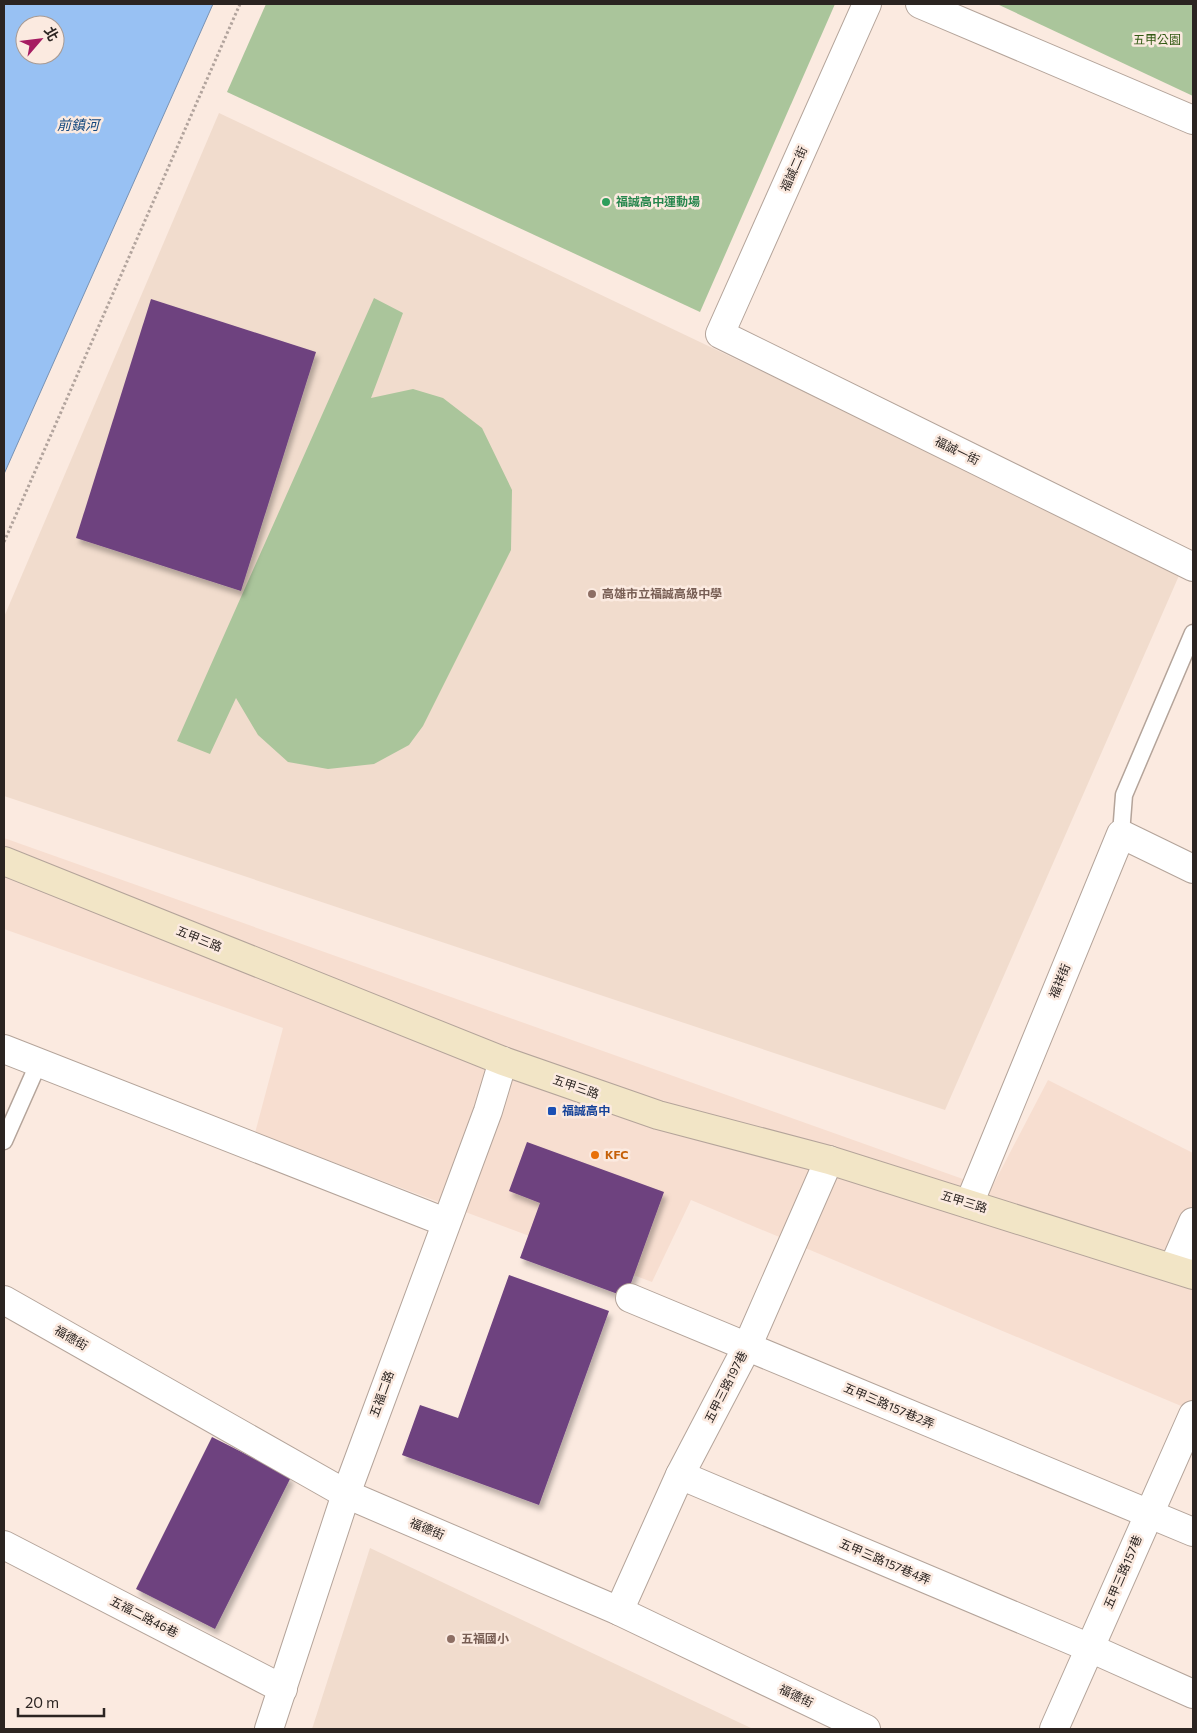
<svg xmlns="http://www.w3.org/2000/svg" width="1197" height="1733" font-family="Commissioner,'Noto Sans TC',sans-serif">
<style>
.built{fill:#f7ded0}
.education{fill:#f1dccd}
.green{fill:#aac59b}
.water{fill:#98c1f3;stroke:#7792b4;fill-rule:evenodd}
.building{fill:#6e437f;filter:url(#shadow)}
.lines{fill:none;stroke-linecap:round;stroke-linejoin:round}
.service-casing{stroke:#b4a49a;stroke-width:19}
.minor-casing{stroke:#b4a49a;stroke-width:30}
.secondary-casing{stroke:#b4a49a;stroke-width:30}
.path{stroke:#b2a49d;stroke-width:3;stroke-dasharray:2.5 2.5;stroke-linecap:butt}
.service{stroke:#fff;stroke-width:16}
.minor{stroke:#fff;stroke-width:28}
.secondary{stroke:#f2e5c6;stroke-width:28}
.leisure-dot{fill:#2e9e5b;stroke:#fbeae0;stroke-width:2}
.education-dot{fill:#8d6e63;stroke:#fbeae0;stroke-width:2}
.transit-dot{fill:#1a4fb4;stroke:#fbeae0;stroke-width:2}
.food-dot{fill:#e8710a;stroke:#fbeae0;stroke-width:2}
.labels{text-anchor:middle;stroke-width:5;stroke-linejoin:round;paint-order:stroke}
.park-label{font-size:12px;fill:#325912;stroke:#fbeae0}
.street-label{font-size:12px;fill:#2b2421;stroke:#fbeae0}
.leisure-label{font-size:12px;font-weight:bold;fill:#27864d;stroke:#fbeae0;text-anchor:start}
.education-label{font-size:12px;font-weight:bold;fill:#785e54;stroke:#fbeae0;text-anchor:start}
.transit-label{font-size:12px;font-weight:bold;fill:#164399;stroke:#fbeae0;text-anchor:start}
.food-label{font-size:12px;font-weight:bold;fill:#c56008;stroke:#fbeae0;text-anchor:start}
.water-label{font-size:14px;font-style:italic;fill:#11467d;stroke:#fbeae0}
</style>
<defs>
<filter id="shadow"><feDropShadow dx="3" dy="5.5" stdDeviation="2.5" flood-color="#0004"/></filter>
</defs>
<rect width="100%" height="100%" fill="#fbeae0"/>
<polygon class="built" points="4,838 991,1189 1048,1080 1193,1153 1193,1411 691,1200 652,1282 255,1133 283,1028 4,929"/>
<g class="education">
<polygon points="219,113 1181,571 945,1110 4,796 4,617"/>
<polygon points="370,1548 753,1729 312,1729"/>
</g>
<g class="green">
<polygon points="266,4 835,4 700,312 227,92"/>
<polygon points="997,4 1193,4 1193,96"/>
<polygon points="374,298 403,313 371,398 413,389 443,398 482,428 512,490 511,550 423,726 409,745 374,764 328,769 288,762 258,735 236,698 210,754 177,741"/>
</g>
<path class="water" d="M 4,4 L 213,4 L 4,474 ZM 25,25 L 55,25 L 55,55 L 25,55 Z"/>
<g class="building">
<polygon points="151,299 316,352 241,591 76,538"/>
<polygon points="527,1142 664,1192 626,1297 520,1258 540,1203 509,1191"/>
<polygon points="509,1275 609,1311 539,1505 402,1455 420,1405 458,1418"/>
<polygon points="212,1437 291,1477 215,1629 136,1589"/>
</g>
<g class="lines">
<g class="service-casing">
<g id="service">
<polyline points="1121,834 1124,795 1193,633"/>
<polyline points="4,1141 39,1062"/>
</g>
</g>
<g class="minor-casing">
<g id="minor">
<polyline points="867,4 720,334 1193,567"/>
<polyline points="920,4 1193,120"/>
<polyline points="4,1049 445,1222"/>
<polyline points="969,1204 1121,834 1193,869"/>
<polyline points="1173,1268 1193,1222"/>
<polyline points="630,1298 1193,1532"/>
<polyline points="4,1300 346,1494 619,1611 866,1729"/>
<polyline points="680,1475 1090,1648 1193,1694"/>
<polyline points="4,1545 283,1689"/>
<polyline points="619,1611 680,1475 747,1347 829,1160"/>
<polyline points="269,1729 346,1494 488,1111 503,1061"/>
<polyline points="1054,1729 1193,1415"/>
</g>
</g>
<g class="secondary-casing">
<polyline id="secondary" points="4,861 503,1061 658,1115 829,1160 1193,1275"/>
</g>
<polyline class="path" points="4,542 240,4"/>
<use href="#service" class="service"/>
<use href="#minor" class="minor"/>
<use href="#secondary" class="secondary"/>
</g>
<circle class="leisure-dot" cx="606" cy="202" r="5"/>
<g class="education-dot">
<circle cx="592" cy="594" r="5"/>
<circle cx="451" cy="1639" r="5"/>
</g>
<rect class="transit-dot" x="547" y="1106" width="10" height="10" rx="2.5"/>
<circle class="food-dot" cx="595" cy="1155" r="5"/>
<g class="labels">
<g class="park-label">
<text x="1157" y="44">五甲公園</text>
</g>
<g class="street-label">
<text transform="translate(794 169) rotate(-66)" y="4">福誠二街</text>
<text transform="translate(957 451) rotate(26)" y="4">福誠一街</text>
<text transform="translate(199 939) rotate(22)" y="4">五甲三路</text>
<text transform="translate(1060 981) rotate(-68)" y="4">福祥街</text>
<text transform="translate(576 1087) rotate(19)" y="4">五甲三路</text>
<text transform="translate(964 1202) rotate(17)" y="4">五甲三路</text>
<text transform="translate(71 1338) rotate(30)" y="4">福德街</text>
<text transform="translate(726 1387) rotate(-63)" y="4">五甲三路197巷</text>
<text transform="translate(382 1394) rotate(-70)" y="4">五福二路</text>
<text transform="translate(889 1406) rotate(23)" y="4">五甲三路157巷2弄</text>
<text transform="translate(427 1529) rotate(23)" y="4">福德街</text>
<text transform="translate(885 1562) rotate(23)" y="4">五甲三路157巷4弄</text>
<text transform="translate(1123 1572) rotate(-67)" y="4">五甲三路157巷</text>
<text transform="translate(144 1617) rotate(27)" y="4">五福二路46巷</text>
<text transform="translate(796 1696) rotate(26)" y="4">福德街</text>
</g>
<g class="leisure-label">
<text x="616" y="206">福誠高中運動場</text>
</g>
<g class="education-label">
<text x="602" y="598">高雄市立福誠高級中學</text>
<text x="461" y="1643">五福國小</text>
</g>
<g class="transit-label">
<text x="562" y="1115">福誠高中</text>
</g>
<g class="food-label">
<text x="605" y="1159">KFC</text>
</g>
<g class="water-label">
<text x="78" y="130">前鎮河</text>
</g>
</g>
<rect width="1197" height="1733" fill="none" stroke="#2b2421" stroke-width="10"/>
<g transform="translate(40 40) rotate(62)"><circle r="24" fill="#fbeae0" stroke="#a89b94"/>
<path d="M0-4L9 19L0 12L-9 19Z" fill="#a61c62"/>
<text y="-8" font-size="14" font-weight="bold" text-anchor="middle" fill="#2b2421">北</text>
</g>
<path d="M18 1708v8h86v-8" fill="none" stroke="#2b2421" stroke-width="2.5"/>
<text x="25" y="1708" font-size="15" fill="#2b2421" stroke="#fbeae0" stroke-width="4" paint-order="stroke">20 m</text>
</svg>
